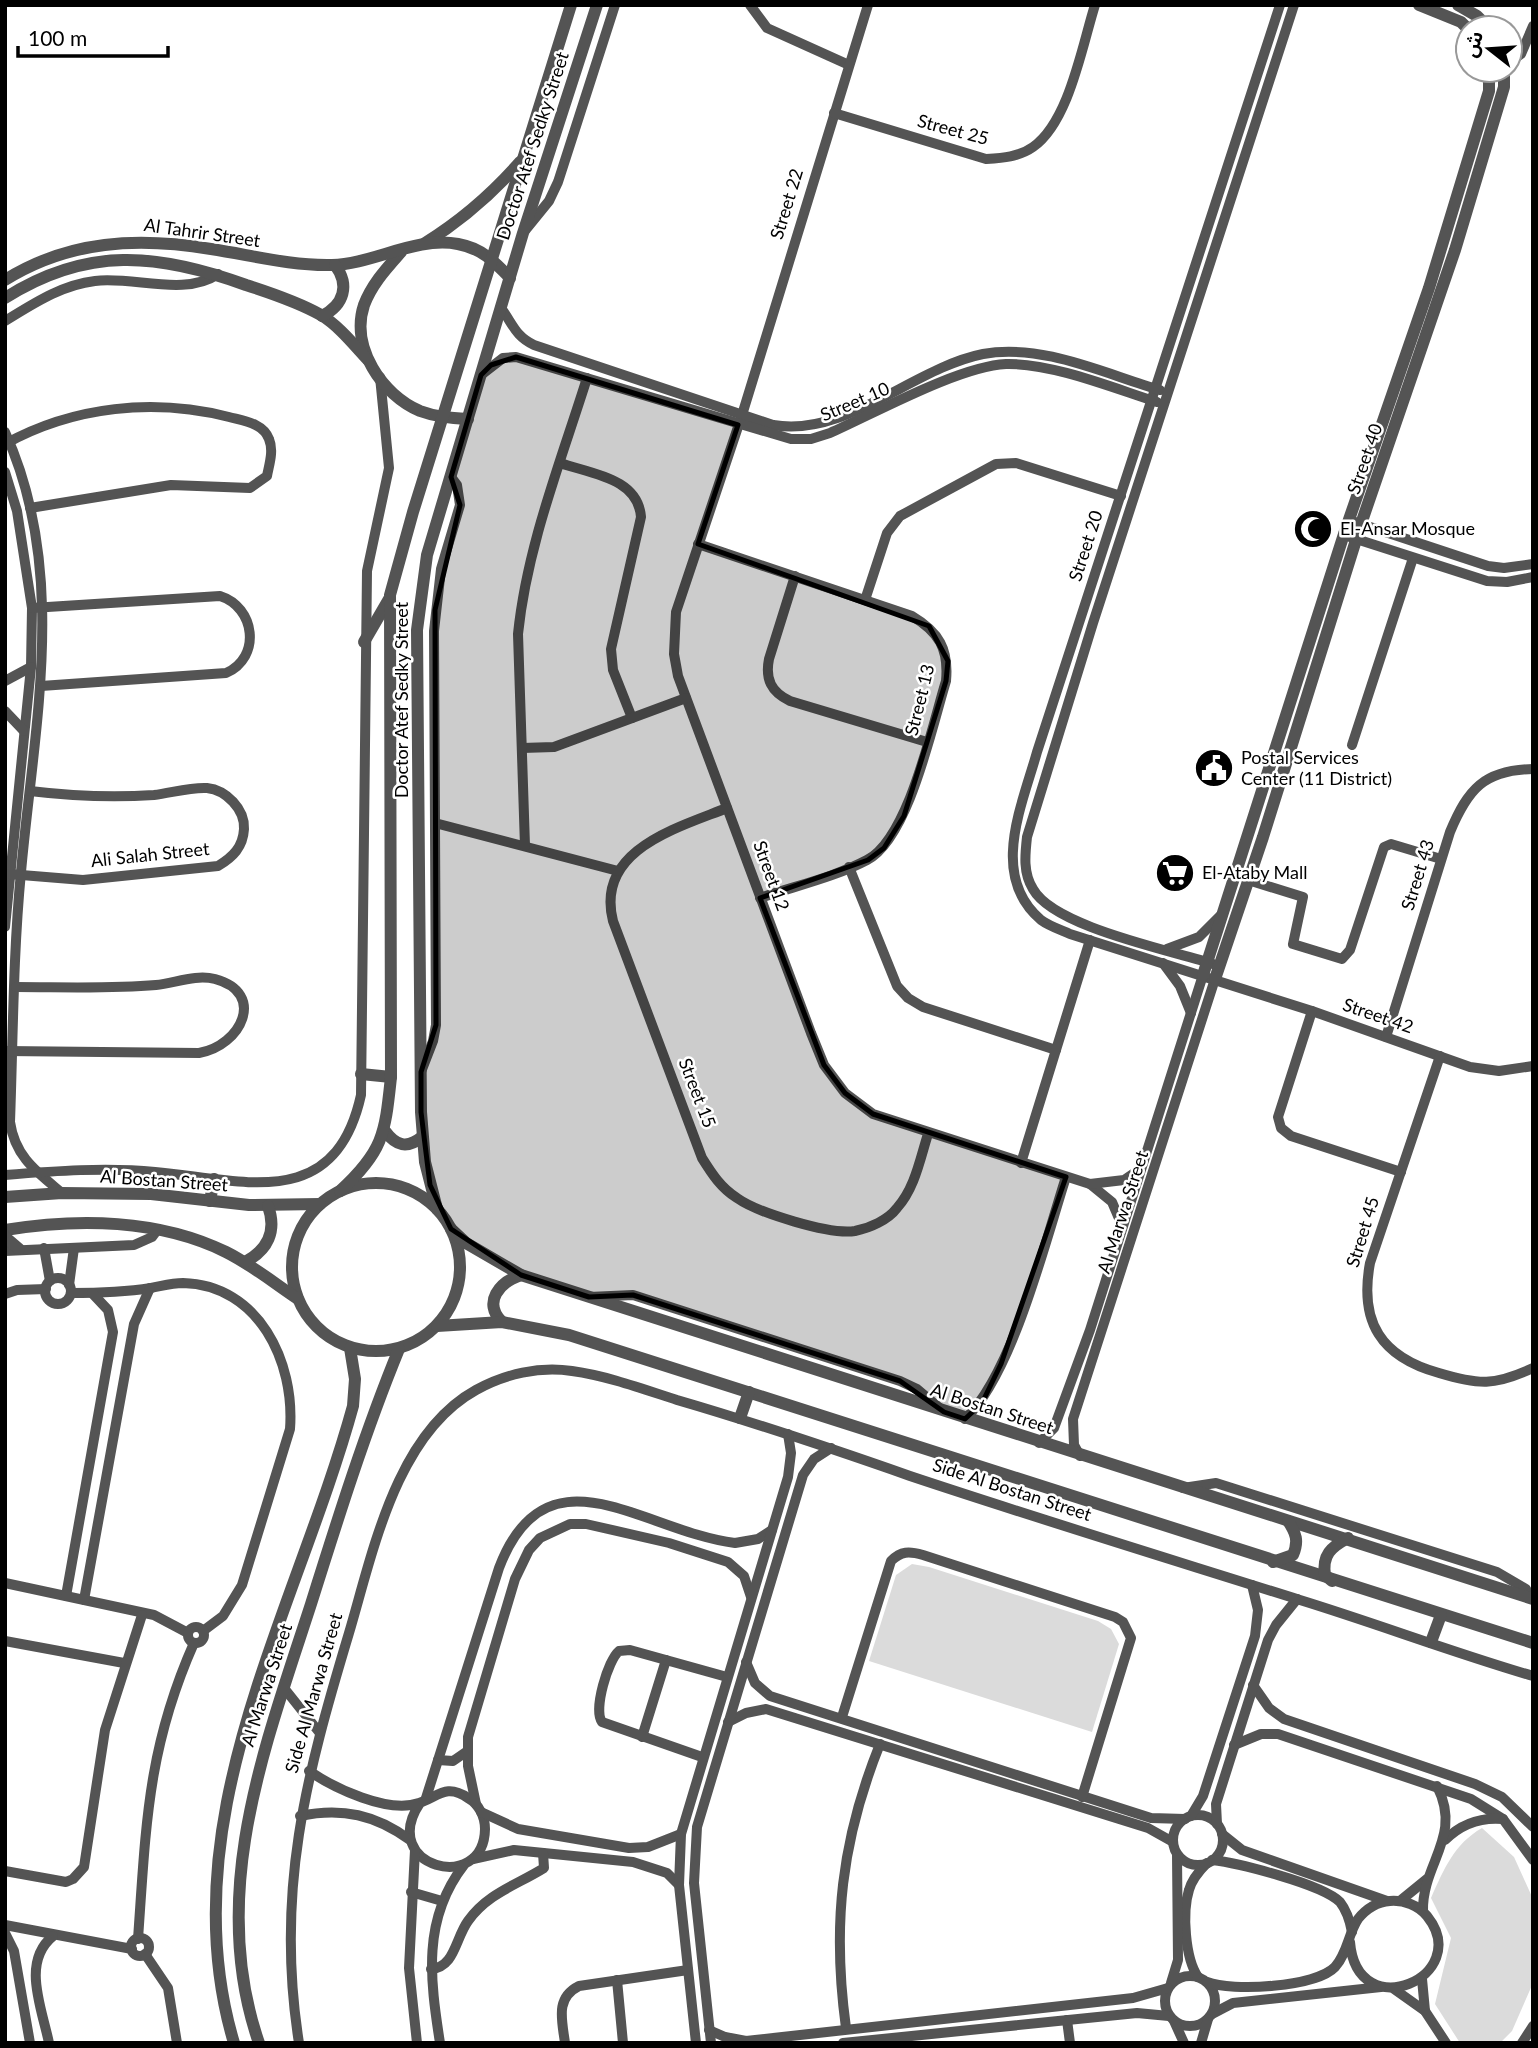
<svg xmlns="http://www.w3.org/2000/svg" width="1538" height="2048" font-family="Lato,'Noto Sans Arabic',sans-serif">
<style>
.grass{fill:#dbdbdb}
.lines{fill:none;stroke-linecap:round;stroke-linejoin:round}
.minor{stroke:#545454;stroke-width:10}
.tertiary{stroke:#545454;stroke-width:12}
.marked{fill:#000;fill-opacity:0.2;stroke:#000;stroke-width:5;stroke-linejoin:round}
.labels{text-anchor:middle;stroke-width:5;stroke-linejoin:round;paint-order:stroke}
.street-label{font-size:18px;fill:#000;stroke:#fff}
.poi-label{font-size:18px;fill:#000;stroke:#fff;text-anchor:start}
</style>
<rect width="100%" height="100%" fill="#fff"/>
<g class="grass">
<polygon points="912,1564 929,1567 1098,1621 1111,1629 1119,1644 1092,1732 869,1661 896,1575"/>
<path d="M 1482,1828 L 1514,1857 L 1533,1899 L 1533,1983 L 1512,2031 L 1500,2043 L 1460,2043 L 1435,2004 L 1451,1938 L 1431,1898 C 1444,1869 1454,1844 1482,1828 Z"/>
</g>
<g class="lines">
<g class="minor">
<polyline points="750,5 767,28 849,65"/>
<polyline points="868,5 742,415 676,612 674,654 678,676 811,1033 824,1065 845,1093 873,1114 1090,1184 1112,1202 1121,1223"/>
<path d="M 1280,5 L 1037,752 C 1022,806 989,876 1041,920 C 1049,926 1061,930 1070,934 L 1312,1011 L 1470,1067 L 1499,1071 L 1533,1066"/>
<polyline points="1510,62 1521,54 1533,26"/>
<path d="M 834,113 L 986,159 C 1002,158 1019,157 1033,147 C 1069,122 1082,46 1095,5"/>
<polyline points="523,233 549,201 558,182 615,5"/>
<path d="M 501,308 C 513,324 515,336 534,345 L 773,425 C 846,438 913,368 983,354 C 1042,343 1105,374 1160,390"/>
<path d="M 5,321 C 33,304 61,285 95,281 C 134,276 184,297 218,274"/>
<path d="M 481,375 L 503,358 L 516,357 L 791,439 L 811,439 L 830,433 C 875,413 960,366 1006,364 C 1052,363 1113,388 1157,402"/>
<path d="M 5,432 C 69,572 34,726 21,872 C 13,955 13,1039 10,1122 C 15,1157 37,1172 62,1193"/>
<path d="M 5,444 C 74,406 154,398 229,417 C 244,421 263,423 269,439 C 274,451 269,465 267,476 L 250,488 L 171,485 L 30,508"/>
<path d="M 560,463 C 592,474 638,478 641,517 L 611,649 L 613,670 L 632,718"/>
<polyline points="5,472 17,511 32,608 31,667 5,927"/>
<polyline points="1349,520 1488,566 1504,568 1533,564"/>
<polyline points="1350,537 1487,581 1507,582 1533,577"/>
<path d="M 698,544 L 912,616 C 939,632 949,649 946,681 C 932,726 909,838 867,860 C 835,877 795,886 760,898"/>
<path d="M 795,576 L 769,659 C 765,679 771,692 790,701 L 927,742"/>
<polyline points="865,600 887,533 900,516 996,464 1016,463 1121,496"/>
<path d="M 32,608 L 220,596 C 255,607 262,657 226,673 L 41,686"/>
<polyline points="5,681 31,667"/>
<polyline points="5,711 24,731"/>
<polyline points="1352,745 1413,558"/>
<polyline points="522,748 554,747 686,698"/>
<path d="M 727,808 C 677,828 595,850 613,921 L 702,1158 C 712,1174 721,1188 737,1198 C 758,1213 830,1235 855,1231 C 870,1228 888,1220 897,1208 C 915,1188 920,1159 928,1134"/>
<polyline points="435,823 618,871"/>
<path d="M 525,846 L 518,634 C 527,546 561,461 587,378"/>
<polyline points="849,867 897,986 908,998 923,1007 1056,1050"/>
<path d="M 9,874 L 83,880 L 218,866 C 233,857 243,847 244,829 C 245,809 226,790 207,788 C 190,787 171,793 154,795 C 111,798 71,796 30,791"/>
<polyline points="1248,880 1303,897 1293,944 1342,959 1350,950 1384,847 1391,844 1441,859"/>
<polyline points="1167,949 1199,937 1220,916"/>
<polyline points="1163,963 1180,986 1191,1013"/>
<path d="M 1213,964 C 1170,950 1054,927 1033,889 C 1023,873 1025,855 1027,837 L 1093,623 L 1294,5"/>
<polyline points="1312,1011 1278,1117 1281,1128 1291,1136 1401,1172"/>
<path d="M 1386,1037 L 1450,832 C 1468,789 1484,770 1533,769"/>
<path d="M 5,1051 L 199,1053 C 241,1046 267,993 215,979 C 196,974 175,983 156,985 C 110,989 62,987 16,987"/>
<path d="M 1440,1056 L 1370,1263 C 1359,1322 1381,1357 1439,1373 C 1479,1385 1494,1386 1533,1368"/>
<polyline points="421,1072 433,1041 436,1025 434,631 441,569 460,505 457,485 451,477"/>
<polyline points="1021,1163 1090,940"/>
<path d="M 5,1175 C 54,1171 107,1167 155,1172 C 243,1180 335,1213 361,1095 L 367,571 L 389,468 L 380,377"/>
<polyline points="1090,1184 1124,1180 1140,1169"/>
<polyline points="44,1248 50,1281"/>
<polyline points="5,1251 134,1245 152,1237 158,1229"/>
<circle cx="58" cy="1291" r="13"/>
<polyline points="69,1285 74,1248"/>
<path d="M 71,1293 C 97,1293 125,1292 151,1288 C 162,1286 172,1283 183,1283 C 259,1285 295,1362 290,1429 L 242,1585 L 223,1616 L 203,1631"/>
<polyline points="5,1294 17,1290 46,1289"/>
<polyline points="589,1297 633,1295 900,1381 917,1389 942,1410"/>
<path d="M 965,1419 C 1013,1373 1045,1242 1066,1177"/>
<polyline points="1039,1443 1054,1428 1090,1330 1203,975"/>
<polyline points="1080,1456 1074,1445 1073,1419 1215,979"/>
<polyline points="1183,1488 1216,1483 1497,1572 1526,1589 1530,1598"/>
<polyline points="5,1583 154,1615 188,1633"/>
<polyline points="66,1596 113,1332 108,1310 92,1293"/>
<polyline points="84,1600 134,1324 150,1288"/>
<circle cx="196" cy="1635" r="8"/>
<polyline points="5,1641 124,1663"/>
<polyline points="746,1662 755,1683 770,1696 1151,1818 1185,1819"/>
<polyline points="1253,1685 1269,1708 1284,1719 1475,1784 1502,1797 1533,1827"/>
<polyline points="284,1688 319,1732"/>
<path d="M 842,1717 L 891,1561 C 901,1551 909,1551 923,1555 L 1115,1617 L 1123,1622 L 1131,1638 L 1082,1797"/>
<polyline points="728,1722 746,1713 766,1709 1148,1828 1173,1842"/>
<polyline points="642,1737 666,1660"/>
<polyline points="1234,1745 1261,1734 1278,1734 1471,1799 1503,1819 1533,1860"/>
<path d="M 702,1757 L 602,1722 C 593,1710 608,1660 619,1651 L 630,1650 L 727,1677"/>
<polyline points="438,1760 453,1761 466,1752"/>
<path d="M 309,1771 C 334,1788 388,1814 419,1803 C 438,1797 446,1783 468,1798 C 479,1804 485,1817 485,1829 C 484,1895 377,1867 420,1803"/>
<path d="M 426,1798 L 499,1568 C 547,1442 644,1532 735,1543 L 758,1539 L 772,1530"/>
<polyline points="476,1804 468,1766 468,1737 515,1579 529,1550 540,1538 570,1524 586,1524 669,1543 728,1562 744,1576 751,1597"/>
<polyline points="481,1812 518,1829 629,1848 648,1847 681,1834"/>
<circle cx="1198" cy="1840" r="25"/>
<path d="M 300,1816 C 342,1807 376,1815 410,1840"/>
<polyline points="1191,1816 1203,1796 1255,1636 1258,1610 1252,1585"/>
<polyline points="1217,1824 1216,1804 1268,1640 1276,1625 1297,1599"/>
<polyline points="1222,1834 1242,1850 1387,1901"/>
<path d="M 1445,1840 C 1461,1824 1480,1817 1503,1819"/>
<polyline points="415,1850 409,1968 417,2043"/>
<polyline points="473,1859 514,1850 633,1862 667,1873 679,1885"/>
<path d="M 1212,1860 C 1238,1863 1322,1884 1340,1902 C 1347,1911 1350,1921 1352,1932"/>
<polyline points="5,1871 66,1882 73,1879 84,1867 105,1730 142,1615"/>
<polyline points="411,1892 442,1901"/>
<polyline points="1400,1901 1427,1879"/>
<path d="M 1423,1911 C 1422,1863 1463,1837 1437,1786"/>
<polyline points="5,1925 132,1949"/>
<polyline points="5,1933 14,1951 30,2043"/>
<circle cx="140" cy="1947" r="9"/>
<path d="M 138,1939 C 146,1827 147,1749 194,1643"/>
<polyline points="145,1954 168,1988 177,2043"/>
<path d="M 431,1969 C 455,1967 455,1939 468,1921 C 488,1893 517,1885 544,1868 L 543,1853"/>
<circle cx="1190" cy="2001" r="25"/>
<path d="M 1198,1977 C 1185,1958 1182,1912 1189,1890 C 1192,1879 1199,1871 1207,1863"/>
<polyline points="1422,1979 1425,2011"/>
<polyline points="617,1980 623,2043"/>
<path d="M 1207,1982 C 1232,1992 1316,1987 1335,1967 C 1348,1952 1348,1934 1358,1919 C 1366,1909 1377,1902 1390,1901 C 1404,1900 1418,1905 1427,1916 C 1475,1976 1357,2028 1350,1942"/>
<polyline points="1171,1983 1178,1960 1177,1855"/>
<polyline points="1394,1989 1425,2011 1446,2043"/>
<polyline points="1212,2014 1233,2003 1381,1987"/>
<polyline points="1067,2020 1070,2043"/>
<polyline points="1174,2021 1184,2043"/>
<path d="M 846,2028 C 832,1925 841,1841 880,1744"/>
<polyline points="709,2030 725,2037 746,2041 1133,1998 1168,1988"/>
<path d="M 49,2043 C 42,2008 21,1962 53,1936"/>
<path d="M 299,2043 C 275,1892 306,1776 349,1633 C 373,1552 396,1434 476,1390 C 505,1374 539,1366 572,1371 C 608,1376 643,1389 677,1400 C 756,1423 833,1449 910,1476 C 1039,1519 1170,1559 1300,1600 C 1378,1624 1454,1653 1533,1676"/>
<path d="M 440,2043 C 430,1979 422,1919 464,1865"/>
<path d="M 565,2043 C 562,2020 555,1998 579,1986 L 688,1970"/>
<polyline points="696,2043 679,1885 681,1834 788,1477 791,1453 788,1434"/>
<polyline points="711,2043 694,1883 697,1827 803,1475 814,1459 831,1448"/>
<polyline points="843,2043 1137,2013 1169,2016"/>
<polyline points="1201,2043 1208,2019"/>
<polyline points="1522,2043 1533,2026"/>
</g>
<g class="tertiary">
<polyline points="1419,5 1461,22 1468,29"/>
<polyline points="1458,5 1477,16 1489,28"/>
<path d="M 425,243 C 462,220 491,195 520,162"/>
<path d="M 401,252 C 386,269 372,284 364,305 C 350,347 382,395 420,411 C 436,417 451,418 468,419"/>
<path d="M 5,280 C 69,240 138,237 211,249 C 251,255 290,266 332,265 C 373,264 416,236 458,244 C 481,248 494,261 510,278"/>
<path d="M 5,298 C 87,246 158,253 246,285 C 271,293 298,302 321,315 C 339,326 354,345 368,360"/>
<path d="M 322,316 C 344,305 350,285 335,265"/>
<polyline points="364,642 389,599"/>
<polyline points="1203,975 1344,534 1429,288 1489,91 1489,70"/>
<polyline points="1215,979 1263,837 1361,524 1455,250 1504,87 1504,70"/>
<polyline points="361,1074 391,1077"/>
<path d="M 385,1131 C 396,1146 407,1149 422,1137"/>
<circle cx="376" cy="1267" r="84"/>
<path d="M 340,1191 C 384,1151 385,1133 391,1077 L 390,595 L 413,512 L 571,5"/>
<polyline points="5,1197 62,1193 151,1194 249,1205 320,1204"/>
<polyline points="210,1201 214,1179"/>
<polyline points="437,1209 425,1162 421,1112 417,630 427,555 523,233 597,5"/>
<polyline points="451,1229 466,1243 521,1275 1533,1599"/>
<path d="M 5,1230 C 78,1218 159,1219 226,1252 C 252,1265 274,1283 298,1299"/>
<polyline points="5,1237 19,1249"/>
<path d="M 245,1262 C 268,1250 277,1231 268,1206"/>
<path d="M 502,1322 C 482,1302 500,1282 521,1275"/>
<polyline points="437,1326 502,1322 569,1335 1533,1643"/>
<polyline points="740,1418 749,1392"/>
<path d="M 1273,1562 L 1293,1555 C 1299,1541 1296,1533 1288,1521"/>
<path d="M 1332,1581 L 1325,1575 C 1322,1555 1331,1547 1348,1538"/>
<polyline points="1431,1642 1441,1615"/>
<path d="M 234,2043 C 168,1822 296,1613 353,1406 L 355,1379 L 350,1348"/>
<path d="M 259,2043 C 207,1894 265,1746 311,1604 C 338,1518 365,1432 399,1349"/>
</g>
</g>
<path class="marked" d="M 516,357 L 738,425 L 698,544 L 929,626 L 948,661 L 946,681 L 904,816 L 884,848 L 868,860 L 760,898 L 824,1065 L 845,1093 L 873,1114 L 1066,1177 L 1001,1364 L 982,1403 L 965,1419 L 944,1412 L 900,1381 L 633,1295 L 589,1297 L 521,1275 L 451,1229 L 430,1185 L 421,1112 L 421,1072 L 436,1025 L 435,610 L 460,505 L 451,477 L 481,375 L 491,365 Z"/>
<defs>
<g id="mosque-disc" transform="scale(2.0125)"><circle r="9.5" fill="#000" stroke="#fff"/><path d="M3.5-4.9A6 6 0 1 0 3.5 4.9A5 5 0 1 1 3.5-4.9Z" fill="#fff"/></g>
<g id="civic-disc" transform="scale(2.0125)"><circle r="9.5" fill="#000" stroke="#fff"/><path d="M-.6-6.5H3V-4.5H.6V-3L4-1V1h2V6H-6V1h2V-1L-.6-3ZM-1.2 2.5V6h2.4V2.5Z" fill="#fff"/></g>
<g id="supermarket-disc" transform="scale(2.0125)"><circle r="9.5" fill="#000" stroke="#fff"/><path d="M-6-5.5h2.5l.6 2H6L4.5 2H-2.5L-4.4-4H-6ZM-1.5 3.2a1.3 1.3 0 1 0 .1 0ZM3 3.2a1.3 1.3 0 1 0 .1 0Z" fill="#fff"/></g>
</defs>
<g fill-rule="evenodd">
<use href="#mosque-disc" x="1313" y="529"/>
<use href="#civic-disc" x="1214" y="768"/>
<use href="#supermarket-disc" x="1175" y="873"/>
</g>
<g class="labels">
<g class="street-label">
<text transform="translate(953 130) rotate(15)" y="6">Street 25</text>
<text transform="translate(533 146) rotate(-72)" y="6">Doctor Atef Sedky Street</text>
<text transform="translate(787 204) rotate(-73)" y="6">Street 22</text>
<text transform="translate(202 233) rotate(8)" y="6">Al Tahrir Street</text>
<text transform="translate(855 402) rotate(-23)" y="6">Street 10</text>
<text transform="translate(1365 459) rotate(-71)" y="6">Street 40</text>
<text transform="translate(1086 546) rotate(-72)" y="6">Street 20</text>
<text transform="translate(402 700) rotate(-90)" y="6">Doctor Atef Sedky Street</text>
<text transform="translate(920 700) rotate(-76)" y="6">Street 13</text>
<text transform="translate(150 855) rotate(-6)" y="6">Ali Salah Street</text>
<text transform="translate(1418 875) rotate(-73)" y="6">Street 43</text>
<text transform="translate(771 876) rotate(70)" y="6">Street 12</text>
<text transform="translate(1378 1016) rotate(19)" y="6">Street 42</text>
<text transform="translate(697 1093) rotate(69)" y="6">Street 15</text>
<text transform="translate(164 1181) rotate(4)" y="6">Al Bostan Street</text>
<text transform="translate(1123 1212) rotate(-72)" y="6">Al Marwa Street</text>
<text transform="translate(1363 1232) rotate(-73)" y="6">Street 45</text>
<text transform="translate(992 1409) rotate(18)" y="6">Al Bostan Street</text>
<text transform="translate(1012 1490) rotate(18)" y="6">Side Al Bostan Street</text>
<text transform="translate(267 1685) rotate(-72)" y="6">Al Marwa Street</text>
<text transform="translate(314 1693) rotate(-74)" y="6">Side Al Marwa Street</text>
</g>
<g class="poi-label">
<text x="1340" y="535">El-Ansar Mosque</text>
<text x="1241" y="764">Postal Services<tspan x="1241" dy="21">Center (11 District)</tspan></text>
<text x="1202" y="879">El-Ataby Mall</text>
</g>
</g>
<rect width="1538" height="2048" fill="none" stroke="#000000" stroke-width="14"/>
<g transform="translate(1489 49) rotate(287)"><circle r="33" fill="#ffffff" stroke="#999999" stroke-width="2"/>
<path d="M0-5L12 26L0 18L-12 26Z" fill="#000000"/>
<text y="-10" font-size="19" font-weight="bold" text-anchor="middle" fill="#000000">ش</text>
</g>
<path d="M18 46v10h150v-10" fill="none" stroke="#000000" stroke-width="3.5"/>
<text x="28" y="46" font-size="21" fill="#000000" stroke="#ffffff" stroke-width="5" paint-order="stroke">100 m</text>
</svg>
